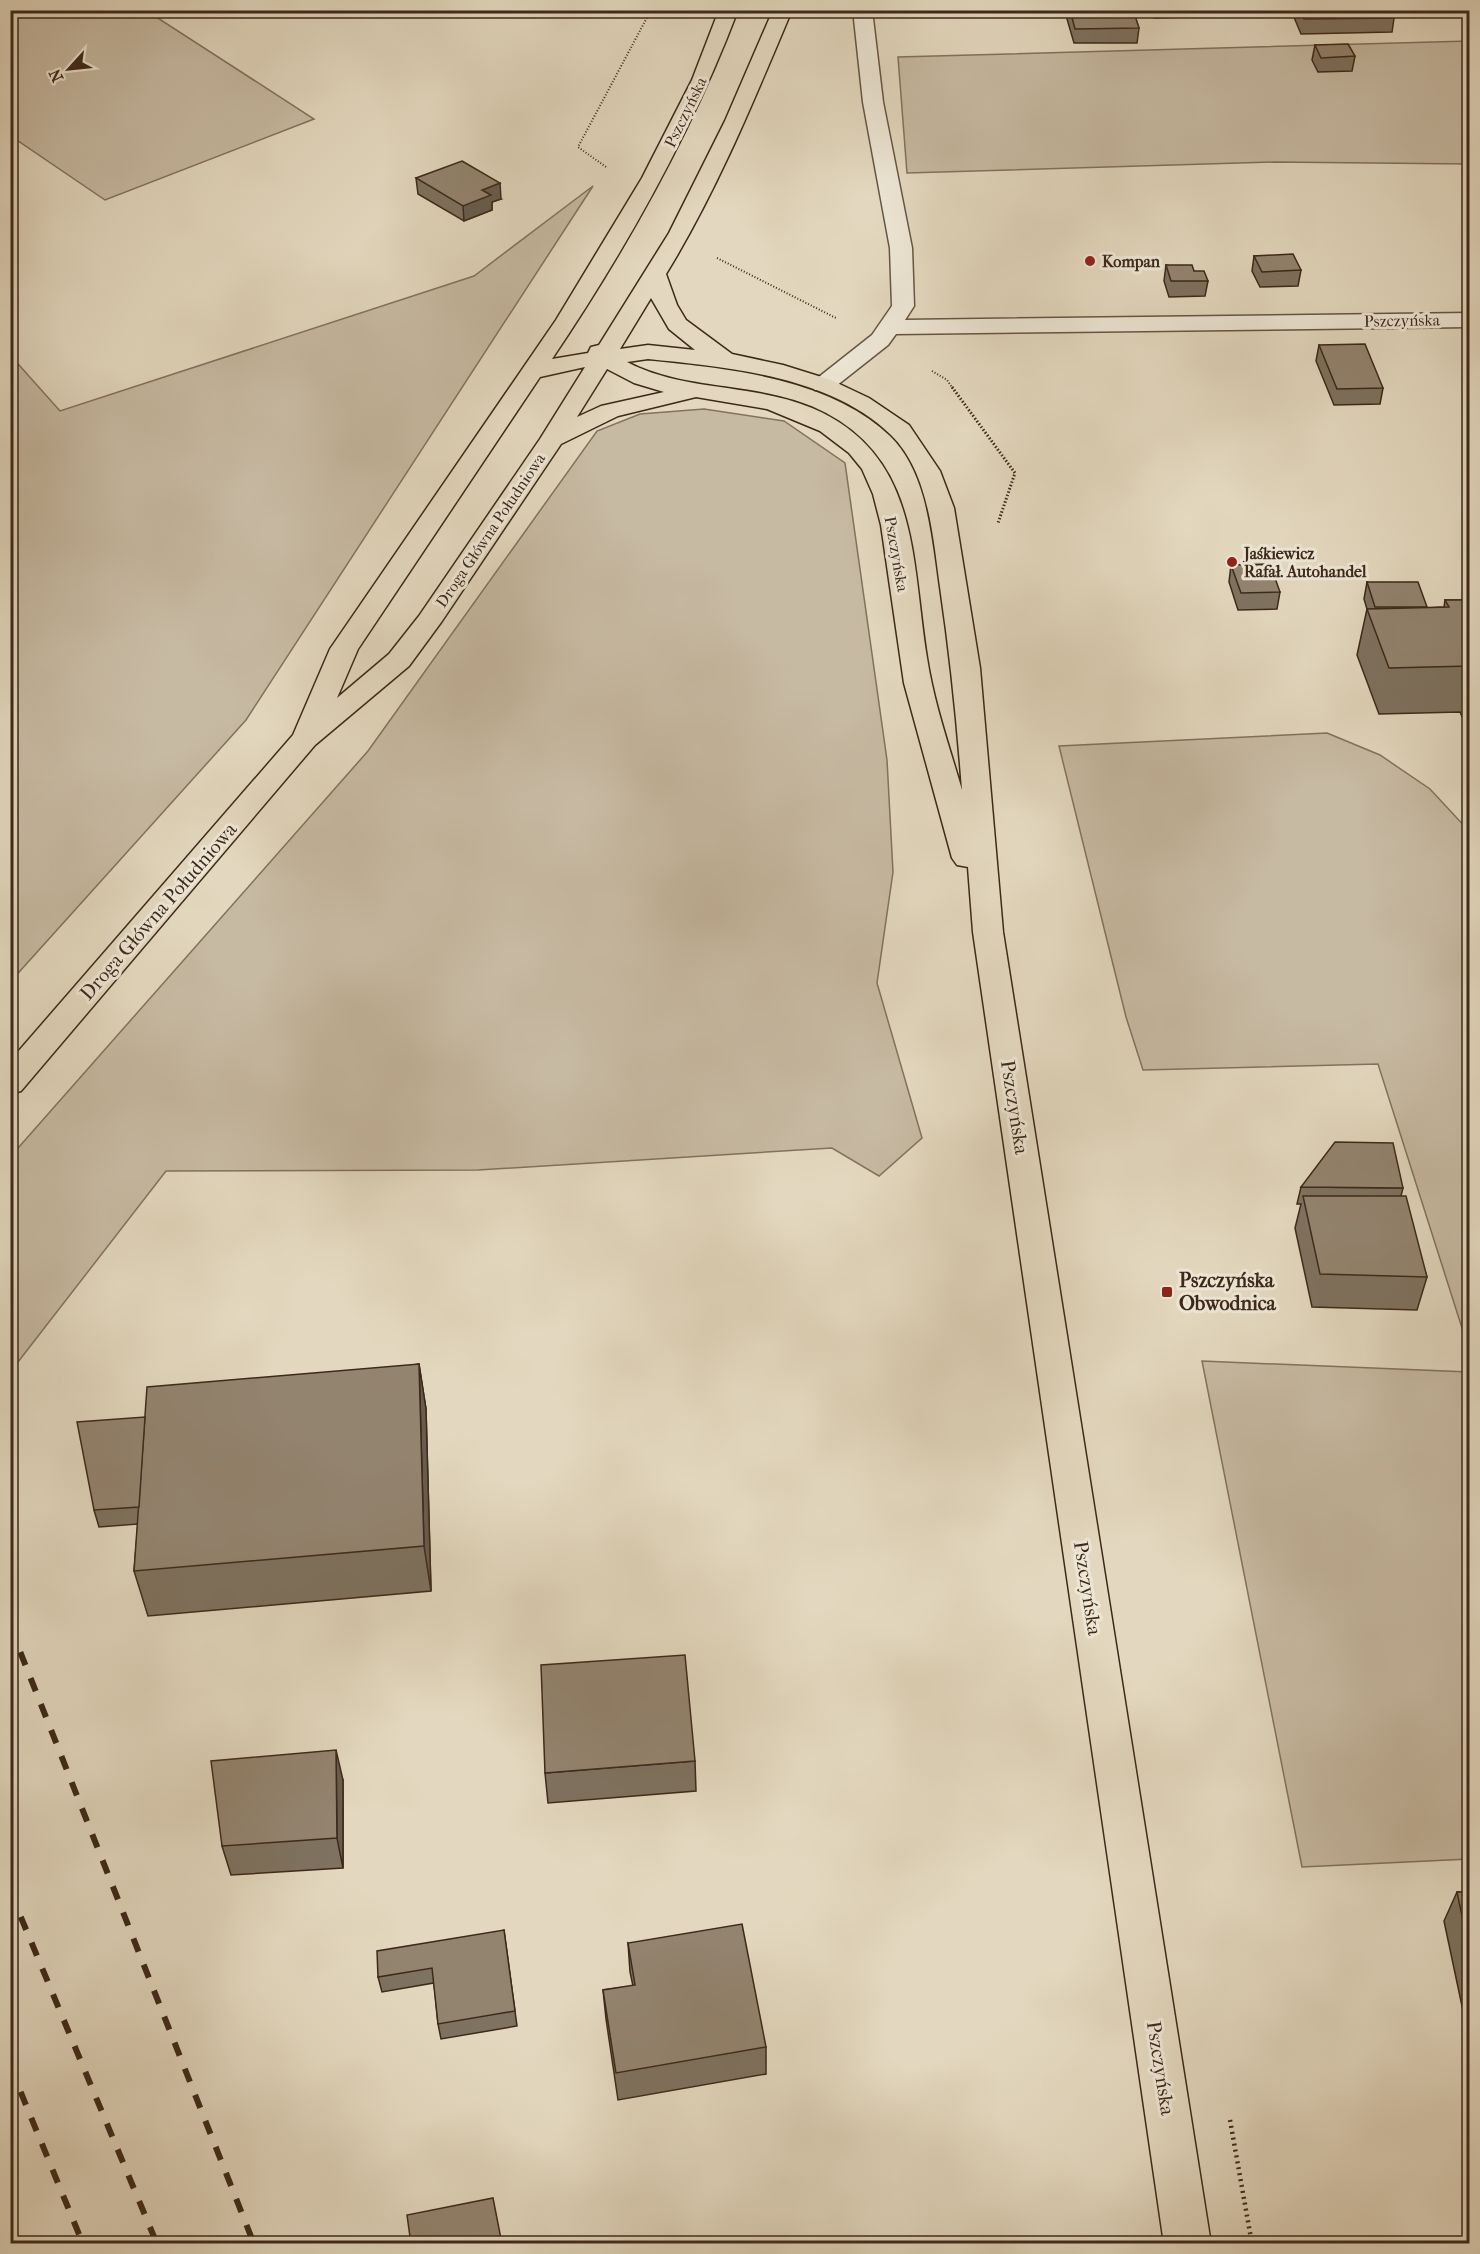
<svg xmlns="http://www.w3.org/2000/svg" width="1480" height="2254" font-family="'IM FELL French Canon',serif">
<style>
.green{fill:#c7baa3;stroke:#82725e;stroke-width:1.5}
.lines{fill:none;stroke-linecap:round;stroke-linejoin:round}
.minor-casing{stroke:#665543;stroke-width:3}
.major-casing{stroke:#3d291a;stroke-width:3}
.path-far2{stroke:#3d291a;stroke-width:2;stroke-dasharray:1 2;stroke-linecap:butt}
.path-far1{stroke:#3d291a;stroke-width:3;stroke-dasharray:1.5 2;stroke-linecap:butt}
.path{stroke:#3d291a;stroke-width:4.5;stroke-dasharray:2 4;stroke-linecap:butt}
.minor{fill:#ede6d5;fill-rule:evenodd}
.major{fill:#e3d8bf;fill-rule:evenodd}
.rail{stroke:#3d291a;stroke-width:6;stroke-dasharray:14 14;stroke-linecap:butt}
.wall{fill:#7e7260;stroke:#3d291a;stroke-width:1.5}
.shaded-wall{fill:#675c4e;stroke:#3d291a;stroke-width:1.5}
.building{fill:#938470;stroke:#3d291a;stroke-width:1.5}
.poi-dot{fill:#8f2418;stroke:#ede6d5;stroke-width:2}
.labels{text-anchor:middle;stroke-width:6;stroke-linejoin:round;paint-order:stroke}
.far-street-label{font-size:16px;fill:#3d291a;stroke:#ede6d5}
.far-poi-label{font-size:16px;font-weight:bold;fill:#3d291a;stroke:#ede6d5;text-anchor:start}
.street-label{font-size:20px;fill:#3d291a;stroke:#ede6d5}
.poi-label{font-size:20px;font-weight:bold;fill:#3d291a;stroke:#ede6d5;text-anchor:start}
</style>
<rect width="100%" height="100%" fill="#e3d8bf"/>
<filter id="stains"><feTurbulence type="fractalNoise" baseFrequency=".00333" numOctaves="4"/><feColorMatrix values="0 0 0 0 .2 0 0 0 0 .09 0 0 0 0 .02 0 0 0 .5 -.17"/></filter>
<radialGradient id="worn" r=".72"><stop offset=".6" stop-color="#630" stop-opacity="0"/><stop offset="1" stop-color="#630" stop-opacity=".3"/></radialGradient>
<g class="green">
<polygon points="10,11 147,11 314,119 105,200 11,136"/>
<polygon points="1469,41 1469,164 1275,162 907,173 898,57"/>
<polygon points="593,186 246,720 11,981 11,356 60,411 474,276"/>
<polygon points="704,409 784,421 845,463 887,760 893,872 877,983 922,1138 879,1176 832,1148 478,1170 166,1171 11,1371 11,1156 368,751 597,431 640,414"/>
<polygon points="1327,733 1380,755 1430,789 1469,831 1469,1350 1378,1064 1143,1070 1126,1017 1059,746"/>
<polygon points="1202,1361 1469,1372 1469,1859 1302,1867"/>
</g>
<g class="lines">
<g class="minor-casing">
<polygon id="minor" points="853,10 872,10 883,102 912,248 914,306 905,320 1470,313 1470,327 896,334 888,345 831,390 815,390 811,385 815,380 872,335 892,306 890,248 863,102"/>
</g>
<g class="major-casing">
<path id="major" d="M 719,10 L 738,10 C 691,134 626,249 552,359 L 588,353 L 591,347 L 599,345 L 669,233 L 725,121 L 773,10 L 792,10 C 754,100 717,191 666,274 L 677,305 L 686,320 L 732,354 L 783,365 L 831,380 L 869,398 L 909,425 L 940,471 L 954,508 L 980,668 L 1003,932 L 1211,2244 L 1164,2244 L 973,932 L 968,867 L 957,865 L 952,858 L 904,683 L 881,525 L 873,494 L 862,469 L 849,453 L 820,431 L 767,409 L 696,397 L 618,416 L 561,444 L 442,621 L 409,666 L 315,745 L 21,1091 L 10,1094 L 10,1061 L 293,735 L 330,649 L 556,320 L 642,178 L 692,80 ZM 651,298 L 669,329 L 695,350 L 648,345 L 620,349 ZM 648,359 C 727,367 830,376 891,435 C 929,472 933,538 940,587 C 950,655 957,722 962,790 C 949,746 934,703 927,658 C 911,559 920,454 812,408 C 753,383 684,392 627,362 ZM 585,367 L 540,439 L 419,616 L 389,654 L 337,698 L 358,649 L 540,377 ZM 607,369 L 634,383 L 664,392 L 601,406 L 577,417 Z"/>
</g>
<g class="path-far2">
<polyline points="606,167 578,147 651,10"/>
<polyline points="717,258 836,318"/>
<polyline points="932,371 947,380 953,389"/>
</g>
<polyline class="path-far1" points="952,387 1015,473 998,523"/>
<polyline class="path" points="1230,2120 1252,2244"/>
<use href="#minor" class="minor"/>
<use href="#major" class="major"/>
<g class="rail">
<polyline points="10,1626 254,2244"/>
<polyline points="10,1891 157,2244"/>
<polyline points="10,2066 83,2244"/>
</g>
</g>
<g class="wall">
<polygon points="1068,10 1133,10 1139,28 1137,43 1074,43 1067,19"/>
<polygon points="1151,10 1254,10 1253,15 1154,18"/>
<polygon points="1291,10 1391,10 1394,18 1392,32 1301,34"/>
<polygon points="1315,45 1355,56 1352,71 1318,72 1312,60"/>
<polygon points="416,178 501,199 492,202 492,210 464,221 418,194"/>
<polygon points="1254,256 1301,270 1298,286 1260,287 1252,271"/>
<polygon points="1166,265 1194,271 1208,281 1205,296 1169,297 1164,281"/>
<polygon points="1319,345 1383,388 1380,404 1334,405 1316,361"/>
<polygon points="1231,565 1280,592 1277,609 1238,610 1229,582"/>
<polygon points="1367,582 1427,608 1444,607 1445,600 1470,600 1470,719 1463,719 1460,712 1379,714 1357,655 1367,609 1364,599"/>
<polygon points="1301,1187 1403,1188 1401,1196 1427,1277 1417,1310 1312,1307 1295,1228 1301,1204 1297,1204"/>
<polygon points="419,1364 426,1409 431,1591 148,1616 134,1571 138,1524 99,1527 94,1510 145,1417"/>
<polygon points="695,1761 696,1791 548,1803 545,1773"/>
<polygon points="343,1780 343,1868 231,1875 222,1846"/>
<polygon points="1457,1892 1470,1892 1470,2044 1444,1921"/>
<polygon points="504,1930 517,2026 441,2039 438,2024 434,1983 382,1992 378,1977"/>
<polygon points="628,1943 766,2047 766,2074 618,2100 606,2019 603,1990 633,1986 630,1972"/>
</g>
<g class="shaded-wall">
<polygon points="500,183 501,199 492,202 492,210 464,221 463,206 482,190"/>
<polygon points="419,1364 426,1409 431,1591 424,1546"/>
<polygon points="336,1750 343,1780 343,1868 337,1838"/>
</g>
<g class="building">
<polygon points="1070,10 1133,10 1139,28 1075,29"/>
<polygon points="1300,10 1391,10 1394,18 1304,19"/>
<polygon points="1348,44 1355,56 1321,58 1315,45"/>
<polygon points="462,161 500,183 482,190 491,195 463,206 416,178"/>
<polygon points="1293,254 1301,270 1262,272 1254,256"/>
<polygon points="1166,265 1192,265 1194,271 1204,271 1208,281 1171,281"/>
<polygon points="1365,344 1383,388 1337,389 1319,345"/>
<polygon points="1270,564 1280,592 1241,593 1231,565"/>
<polygon points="1367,582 1418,582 1427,607 1375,607"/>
<polygon points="1445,600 1470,600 1470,666 1389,668 1367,609 1449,607"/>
<polygon points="1335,1142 1393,1143 1403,1188 1301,1187"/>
<polygon points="1303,1196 1406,1196 1427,1277 1320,1274"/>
<polygon points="419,1364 424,1546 134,1571 147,1387"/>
<polygon points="145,1417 139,1507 94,1510 77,1422"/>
<polygon points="685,1655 695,1761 545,1773 541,1665"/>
<polygon points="336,1750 337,1838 222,1846 211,1761"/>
<polygon points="1457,1892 1470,1892 1470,1954"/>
<polygon points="742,1924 766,2047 616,2073 603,1990 635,1985 628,1943"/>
<polygon points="504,1930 515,2011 438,2024 432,1968 378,1977 377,1951"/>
<polygon points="493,2198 502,2244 411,2244 407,2215"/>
</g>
<g class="poi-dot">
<circle cx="1090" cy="261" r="6"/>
<circle cx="1232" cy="562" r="6"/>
<rect x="1161" y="1286" width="12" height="12" rx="3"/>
</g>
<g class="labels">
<g class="far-street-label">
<text transform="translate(685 112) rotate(-64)" y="6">Pszczyńska</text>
<text transform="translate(1402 320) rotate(-1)" y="6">Pszczyńska</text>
<text transform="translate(490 530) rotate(-56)" y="6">Droga Główna Południowa</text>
<text transform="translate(897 554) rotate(80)" y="6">Pszczyńska</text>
</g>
<g class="far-poi-label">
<text x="1102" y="267">Kompan</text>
<text x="1244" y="559">Jaśkiewicz<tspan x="1244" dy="18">Rafał. Autohandel</tspan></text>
</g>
<g class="street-label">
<text transform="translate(158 911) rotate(-49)" y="7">Droga Główna Południowa</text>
<text transform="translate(1015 1107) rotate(81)" y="7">Pszczyńska</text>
<text transform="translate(1088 1588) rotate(81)" y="7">Pszczyńska</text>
<text transform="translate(1161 2068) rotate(81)" y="7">Pszczyńska</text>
</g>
<g class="poi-label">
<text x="1179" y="1287">Pszczyńska<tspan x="1179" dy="23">Obwodnica</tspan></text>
</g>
</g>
<rect width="1480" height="2254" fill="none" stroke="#e3d8bf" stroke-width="36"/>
<rect x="12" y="12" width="1456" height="2230" fill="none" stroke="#3d291a" stroke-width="3"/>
<rect x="18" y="18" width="1444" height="2218" fill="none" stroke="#3d291a" stroke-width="1.5"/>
<g transform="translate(69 69) rotate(243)" stroke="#ede6d5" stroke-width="4.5" paint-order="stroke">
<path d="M0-4.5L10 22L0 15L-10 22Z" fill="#3d291a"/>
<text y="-9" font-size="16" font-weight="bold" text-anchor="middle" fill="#3d291a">N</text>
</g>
<rect width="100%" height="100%" filter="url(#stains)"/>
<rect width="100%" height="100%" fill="url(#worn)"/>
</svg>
